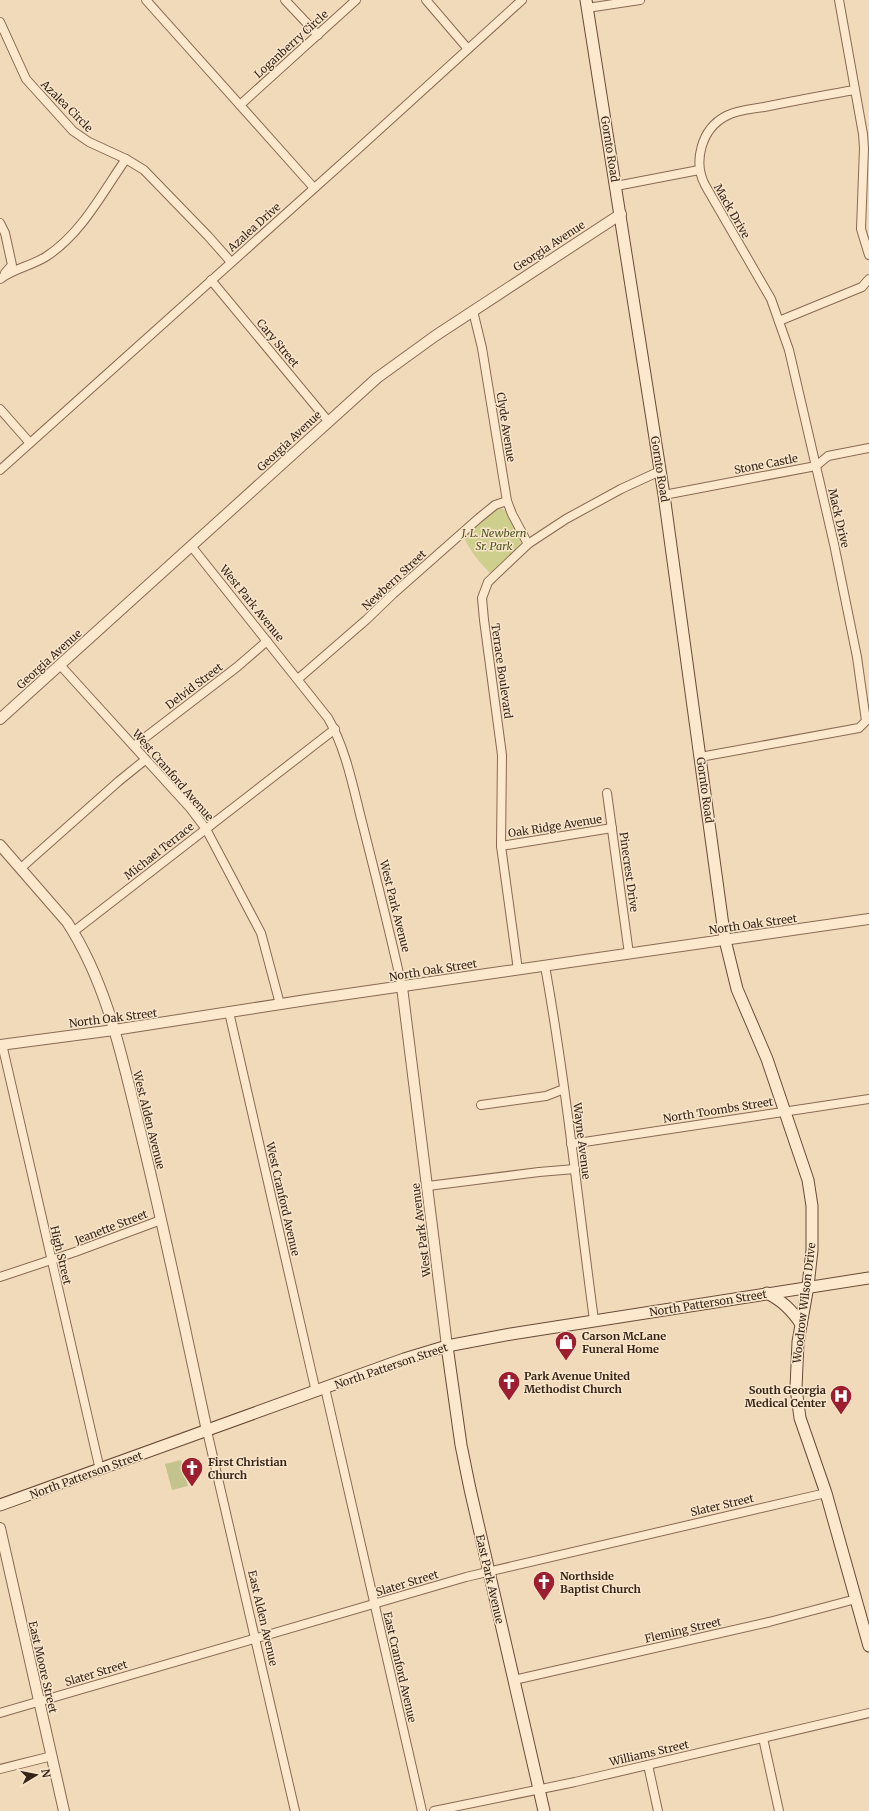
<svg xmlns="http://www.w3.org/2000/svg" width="869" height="1811" font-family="Merriweather,serif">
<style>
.green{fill:#cfcf8d}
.cemetery{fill:#c3c38e}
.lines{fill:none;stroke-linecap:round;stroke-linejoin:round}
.minor-casing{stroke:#896953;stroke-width:10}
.tertiary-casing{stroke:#896953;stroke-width:12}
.secondary-casing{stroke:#6a4a37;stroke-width:13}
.minor{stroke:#fce8cd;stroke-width:8}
.tertiary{stroke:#fce8cd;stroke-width:10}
.secondary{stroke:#fce8cd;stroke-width:11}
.labels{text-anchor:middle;stroke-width:3;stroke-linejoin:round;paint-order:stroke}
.street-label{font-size:11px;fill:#362419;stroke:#f8e5ca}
.park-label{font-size:11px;font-style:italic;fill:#4d541e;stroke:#f8e5ca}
.poi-label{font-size:11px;font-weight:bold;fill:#362419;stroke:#f8e5ca;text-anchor:start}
</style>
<rect width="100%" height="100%" fill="#f1daba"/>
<path class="green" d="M 495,507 L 505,510 L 520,538 L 521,545 L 491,574 C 479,562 469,550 463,535 Z"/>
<polygon class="cemetery" points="181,1460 188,1486 172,1490 165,1464"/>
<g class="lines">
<g class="minor-casing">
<g id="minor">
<polyline points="146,0 314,188"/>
<polyline points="285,0 318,35"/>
<polyline points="426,0 468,49"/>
<polyline points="839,0 863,134 864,148 861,229 869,255"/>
<polyline points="587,8 640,0"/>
<polyline points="0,22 26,79 73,131 89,142 126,159 144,170 208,236 231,262"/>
<polyline points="240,105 356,0"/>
<polyline points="616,186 699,170"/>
<polyline points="0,223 5,233 12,265 5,273"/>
<path d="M 0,279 C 14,268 32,266 47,256 C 82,233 102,193 126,159"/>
<polyline points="211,280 328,421"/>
<polyline points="473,311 482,348 507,501 512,514 528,544"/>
<polyline points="779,321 862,287 869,279"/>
<polyline points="0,409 30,443"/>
<polyline points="0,470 358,149 522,0"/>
<polyline points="664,495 816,466 828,456 869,448"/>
<path d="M 192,547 L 328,718 C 346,749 353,787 362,822 C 376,877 390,932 402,987"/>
<polyline points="60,665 190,808 206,829 261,933 280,1004"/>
<polyline points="298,679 366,620 393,594 479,518 495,505 507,501"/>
<polyline points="134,746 237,667 267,641"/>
<path d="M 700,757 L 859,728 L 866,721 L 857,657 L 834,544 L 789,350 L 771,299 L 705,185 C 693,162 701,129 726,116 C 737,110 752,109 764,107 C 794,101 824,95 855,90"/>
<polyline points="607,793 629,954"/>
<polyline points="501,846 612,828"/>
<polyline points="21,868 119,781 145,760"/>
<polyline points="73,932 335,729"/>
<path d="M 545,966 C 566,1083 578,1202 594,1320"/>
<polyline points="518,970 501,846 502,755 484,620 482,598 488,582 528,544 566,519 621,489 660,471"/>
<polyline points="229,1012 316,1392"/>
<polyline points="2,1044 100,1470"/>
<polyline points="481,1105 546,1096 564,1089"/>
<polyline points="571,1144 869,1099"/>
<polyline points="428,1186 539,1172 575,1169"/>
<polyline points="0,1277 75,1252 161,1220"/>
<polyline points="325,1388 422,1811"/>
<polyline points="207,1431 295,1811"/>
<polyline points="514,1680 769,1622 856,1599"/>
<polyline points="0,1713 466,1577 826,1493"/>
<polyline points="763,1738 779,1811"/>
<polyline points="648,1765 658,1811"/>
<polyline points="0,1769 52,1756"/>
<polyline points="434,1811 575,1782 869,1713"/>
</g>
</g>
<g class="tertiary-casing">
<g id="tertiary">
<polyline points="0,719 377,378 435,336 621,214"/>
<path d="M 0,845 L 67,922 C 107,983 122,1057 139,1126 C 164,1227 185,1329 207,1431"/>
<polyline points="402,987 447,1346"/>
<polyline points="0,1045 114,1030 313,999 869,919"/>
<polyline points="0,1528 64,1811"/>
</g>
</g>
<g class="secondary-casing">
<g id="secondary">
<polyline points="586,0 664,495 725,940 737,989 767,1059 808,1180 812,1206 812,1250 808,1286 798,1342 796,1388 800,1418 826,1493 869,1646"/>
<path d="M 767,1293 C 782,1301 791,1309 801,1324"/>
<polyline points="447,1346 461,1445 470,1489 544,1811"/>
<polyline points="0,1505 404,1359 447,1346 511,1334 869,1278"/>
</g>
</g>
<use href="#minor" class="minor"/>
<use href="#tertiary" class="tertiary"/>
<use href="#secondary" class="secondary"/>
</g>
<defs>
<g id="shop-pin" transform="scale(1.15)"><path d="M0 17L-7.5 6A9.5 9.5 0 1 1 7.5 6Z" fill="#9c1e2f" stroke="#f8e5ca"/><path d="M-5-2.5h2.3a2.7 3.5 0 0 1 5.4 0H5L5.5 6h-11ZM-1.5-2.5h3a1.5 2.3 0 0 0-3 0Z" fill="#fff"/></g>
<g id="church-pin" transform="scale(1.15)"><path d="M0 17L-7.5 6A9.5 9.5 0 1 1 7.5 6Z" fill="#9c1e2f" stroke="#f8e5ca"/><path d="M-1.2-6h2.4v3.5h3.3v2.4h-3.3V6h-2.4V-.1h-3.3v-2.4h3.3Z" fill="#fff"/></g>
<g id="hospital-pin" transform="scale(1.15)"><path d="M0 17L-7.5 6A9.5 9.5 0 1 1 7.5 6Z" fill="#9c1e2f" stroke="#f8e5ca"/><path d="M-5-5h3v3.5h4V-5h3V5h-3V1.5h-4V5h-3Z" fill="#fff"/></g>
</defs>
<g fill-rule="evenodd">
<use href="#shop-pin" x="566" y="1342"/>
<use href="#church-pin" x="509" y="1382"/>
<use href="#hospital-pin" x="841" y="1396"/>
<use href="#church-pin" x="192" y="1468"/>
<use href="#church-pin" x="544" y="1582"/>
</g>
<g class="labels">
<g class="street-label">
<text transform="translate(291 44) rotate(-42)" y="4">Loganberry Circle</text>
<text transform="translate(67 106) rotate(45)" y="4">Azalea Circle</text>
<text transform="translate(610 149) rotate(81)" y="4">Gornto Road</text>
<text transform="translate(732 211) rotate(60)" y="4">Mack Drive</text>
<text transform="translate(254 227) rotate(-42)" y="4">Azalea Drive</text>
<text transform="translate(549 246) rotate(-33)" y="4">Georgia Avenue</text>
<text transform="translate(278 343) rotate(50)" y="4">Cary Street</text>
<text transform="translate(506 427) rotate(81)" y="4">Clyde Avenue</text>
<text transform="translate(289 441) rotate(-43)" y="4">Georgia Avenue</text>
<text transform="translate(766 464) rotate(-11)" y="4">Stone Castle</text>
<text transform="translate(660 469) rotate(81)" y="4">Gornto Road</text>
<text transform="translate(839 518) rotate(77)" y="4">Mack Drive</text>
<text transform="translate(394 580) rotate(-43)" y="4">Newbern Street</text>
<text transform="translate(252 603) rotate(51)" y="4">West Park Avenue</text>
<text transform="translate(49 659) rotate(-42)" y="4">Georgia Avenue</text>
<text transform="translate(502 671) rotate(82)" y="4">Terrace Boulevard</text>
<text transform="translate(194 686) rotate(-37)" y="4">Delvid Street</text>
<text transform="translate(173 775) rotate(49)" y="4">West Cranford Avenue</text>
<text transform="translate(705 790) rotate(82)" y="4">Gornto Road</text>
<text transform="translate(555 826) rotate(-9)" y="4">Oak Ridge Avenue</text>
<text transform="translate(159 851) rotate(-38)" y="4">Michael Terrace</text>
<text transform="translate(629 872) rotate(82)" y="4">Pinecrest Drive</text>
<text transform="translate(395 906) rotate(76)" y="4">West Park Avenue</text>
<text transform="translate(753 924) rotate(-8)" y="4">North Oak Street</text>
<text transform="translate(433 970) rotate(-9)" y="4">North Oak Street</text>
<text transform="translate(113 1018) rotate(-7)" y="4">North Oak Street</text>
<text transform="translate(718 1110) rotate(-9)" y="4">North Toombs Street</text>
<text transform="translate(149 1120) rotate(76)" y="4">West Alden Avenue</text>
<text transform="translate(582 1141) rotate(83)" y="4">Wayne Avenue</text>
<text transform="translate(283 1199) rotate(77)" y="4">West Cranford Avenue</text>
<text transform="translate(111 1227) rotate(-21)" y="4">Jeanette Street</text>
<text transform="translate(421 1230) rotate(-97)" y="4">West Park Avenue</text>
<text transform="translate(61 1255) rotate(77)" y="4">High Street</text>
<text transform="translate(708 1303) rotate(-9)" y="4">North Patterson Street</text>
<text transform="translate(804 1303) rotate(-83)" y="4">Woodrow Wilson Drive</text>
<text transform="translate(391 1366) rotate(-19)" y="4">North Patterson Street</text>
<text transform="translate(86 1475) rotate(-20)" y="4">North Patterson Street</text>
<text transform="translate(722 1505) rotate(-13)" y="4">Slater Street</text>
<text transform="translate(490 1579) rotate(77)" y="4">East Park Avenue</text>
<text transform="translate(407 1583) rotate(-17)" y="4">Slater Street</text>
<text transform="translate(263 1618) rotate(77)" y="4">East Alden Avenue</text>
<text transform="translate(683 1630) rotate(-13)" y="4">Fleming Street</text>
<text transform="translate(43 1667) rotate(77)" y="4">East Moore Street</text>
<text transform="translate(400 1667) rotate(77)" y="4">East Cranford Avenue</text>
<text transform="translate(96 1673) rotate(-17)" y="4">Slater Street</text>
<text transform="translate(649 1753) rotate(-13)" y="4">Williams Street</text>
</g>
<g class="park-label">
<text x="494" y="537">J. L. Newbern<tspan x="494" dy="13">Sr. Park</tspan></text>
</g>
<g class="poi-label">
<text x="582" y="1340">Carson McLane<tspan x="582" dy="13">Funeral Home</tspan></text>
<text x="524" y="1380">Park Avenue United<tspan x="524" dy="13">Methodist Church</tspan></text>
<text x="826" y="1394" text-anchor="end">South Georgia<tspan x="826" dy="13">Medical Center</tspan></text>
<text x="208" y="1466">First Christian<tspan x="208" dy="13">Church</tspan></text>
<text x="560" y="1580">Northside<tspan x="560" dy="13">Baptist Church</tspan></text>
</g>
</g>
<g transform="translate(36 1775) rotate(80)" stroke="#f8e5ca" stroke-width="3" paint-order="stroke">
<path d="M0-3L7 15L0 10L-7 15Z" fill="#362419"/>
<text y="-6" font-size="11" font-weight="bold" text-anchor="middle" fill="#362419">N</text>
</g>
</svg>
